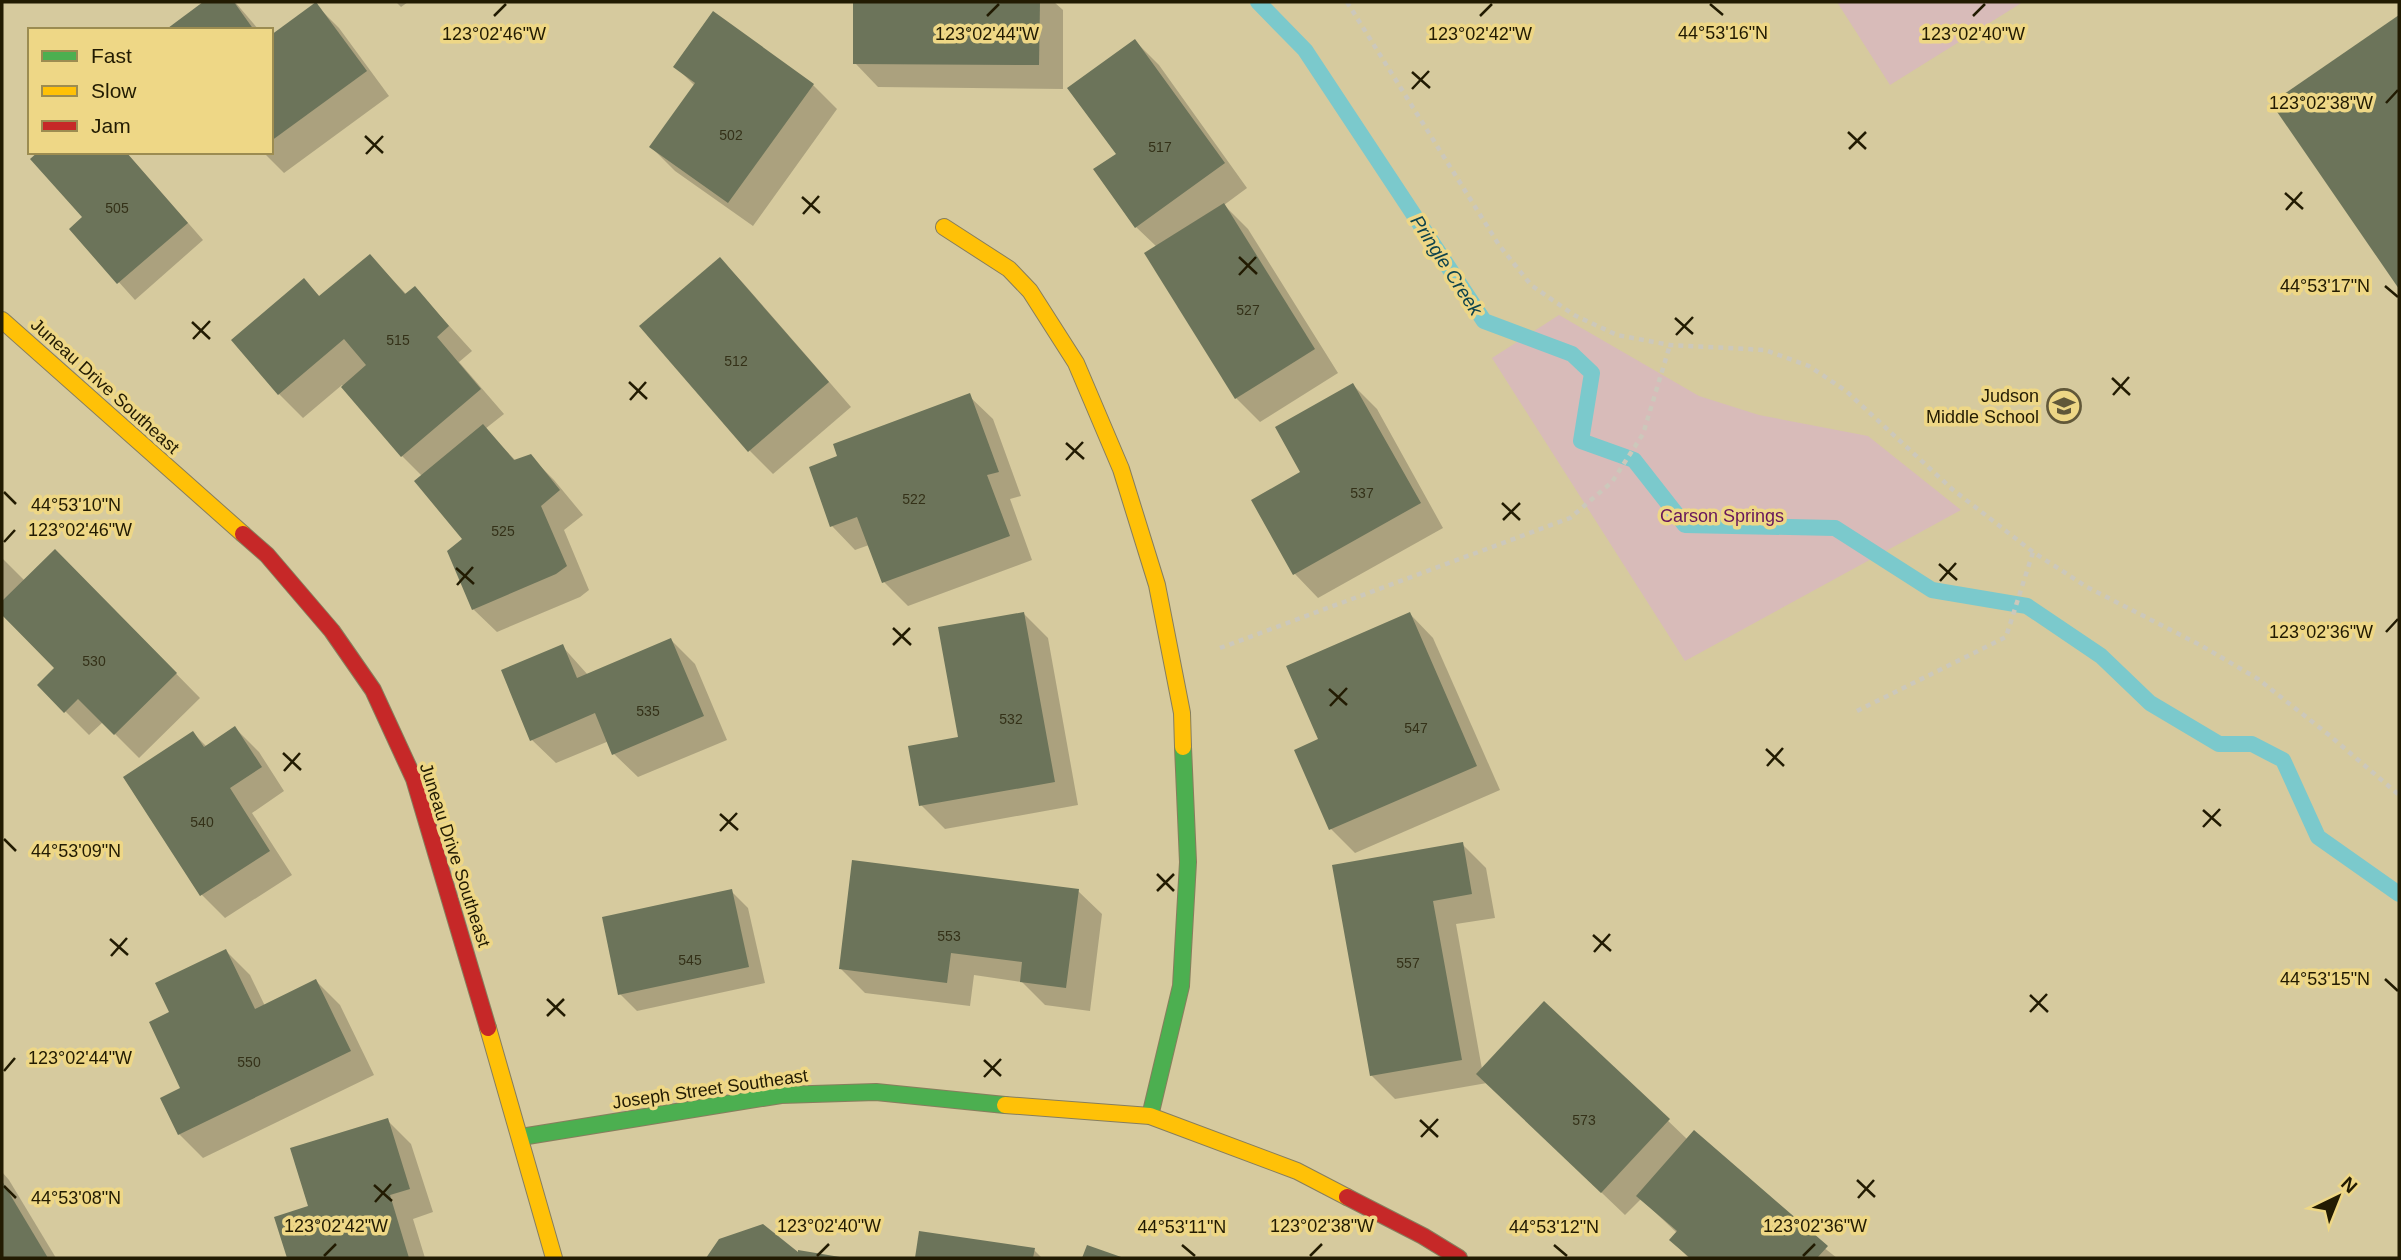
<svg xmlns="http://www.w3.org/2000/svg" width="2401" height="1260" font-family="Arial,sans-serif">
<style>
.green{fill:#d8bbb9}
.shadow{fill:#0003}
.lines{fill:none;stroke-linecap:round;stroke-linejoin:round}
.stream{stroke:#7bc9cc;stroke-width:16}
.building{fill:#6c745a}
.fast-casing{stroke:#877e5d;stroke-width:18}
.slow-casing{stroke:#877e5d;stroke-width:18}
.jam-casing{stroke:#877e5d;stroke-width:18}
.path{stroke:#ccc8bb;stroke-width:4.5;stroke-dasharray:5 5;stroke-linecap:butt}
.fast{stroke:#4caf50;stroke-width:16}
.slow{stroke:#ffc107;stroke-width:16}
.jam{stroke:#c62828;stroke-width:16}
.ticks{fill:none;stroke:#221b02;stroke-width:2.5}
.labels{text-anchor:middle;stroke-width:7;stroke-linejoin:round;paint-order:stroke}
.number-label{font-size:14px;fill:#343118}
.street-label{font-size:18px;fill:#221b02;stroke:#eed786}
.poi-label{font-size:18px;fill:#221b02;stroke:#eed786;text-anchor:end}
.park-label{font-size:18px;fill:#66155b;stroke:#eed786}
.water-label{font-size:19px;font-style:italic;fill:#0e434d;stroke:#eed786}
.ticks-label{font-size:18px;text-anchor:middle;fill:#221b02;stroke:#eed786;stroke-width:7;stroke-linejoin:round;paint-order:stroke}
</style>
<rect width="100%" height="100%" fill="#d6ca9e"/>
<g class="green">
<polygon points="1837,2 2023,2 1890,85"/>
<polygon points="1559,315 1699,396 1759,415 1868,436 1961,510 1685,661 1492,358"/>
</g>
<g class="shadow">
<polygon points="206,2 235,2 259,30 171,30"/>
<polygon points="396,2 408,2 401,7"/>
<polygon points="855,2 1054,2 1063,10 1063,89 878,87 855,63"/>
<polygon points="315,4 339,28 389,96 284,173 263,152 271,152 271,37"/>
<polygon points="2399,17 2399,285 2273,103"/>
<polygon points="1135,41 1159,65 1247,188 1224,205 1248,229 1338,373 1260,422 1236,398 1157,247 1136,227 1096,170 1118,154"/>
<polygon points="675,66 813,85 837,109 753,226 675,171 651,147 695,86"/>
<polygon points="40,152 126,152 203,240 135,300 71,229 84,218"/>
<polygon points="370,256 407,295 415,288 472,351 459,362 504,414 485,429 516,461 530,456 554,480 583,515 564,530 589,590 580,597 497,632 473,609 465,539 422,476 402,456 342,385 303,418 279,394 234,340 304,281 320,297"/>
<polygon points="720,259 743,283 851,407 773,474 750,451"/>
<polygon points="1353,385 1377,409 1443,528 1318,598 1295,574 1253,501 1302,473"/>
<polygon points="969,396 993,419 1021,496 1010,499 1032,560 908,606 884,582 869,545 855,550 832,526"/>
<polygon points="2,558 25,581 79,575 200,698 139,758 103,722 89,735 39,685 56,668 2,615"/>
<polygon points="1024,614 1048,638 1078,805 945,829 921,805 960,739"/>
<polygon points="1410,614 1433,638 1500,790 1355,853 1331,829 1320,740"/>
<polygon points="671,640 695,664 727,740 638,777 614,754 609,741 556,763 532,740 562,646 588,675"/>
<polygon points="235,728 259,752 284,791 252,813 292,875 225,918 202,895 193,733 207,747"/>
<polygon points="1462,844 1486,868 1495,918 1456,924 1482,1069 1545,1003 1688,1140 1837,1258 1689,1258 1671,1240 1677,1233 1641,1199 1625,1215 1487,1083 1395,1099 1371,1075 1334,866"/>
<polygon points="731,891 748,908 765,983 637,1011 620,994"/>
<polygon points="1078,891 1102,914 1090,1011 1045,1005 1022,982 974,975 970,1006 865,993 841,969"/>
<polygon points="226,951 250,975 265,1006 316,981 340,1005 374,1075 203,1158 179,1134 183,1089 171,1013"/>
<polygon points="387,1120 411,1144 433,1212 413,1219 425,1258 289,1258 276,1218 311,1207"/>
<polygon points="2,1172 9,1180 56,1258 2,1258"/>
<polygon points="921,1233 1034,1250 1042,1258 917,1258"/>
<polygon points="720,1240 798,1255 799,1252 845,1258 708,1258"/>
</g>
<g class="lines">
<polyline class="stream" points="1258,2 1305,50 1484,321 1572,354 1592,373 1581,441 1634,460 1685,525 1835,528 1932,590 2027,606 2101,656 2150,703 2219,744 2252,744 2283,760 2318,837 2399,894"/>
</g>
<g class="building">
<polygon points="203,2 234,2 254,30 169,30 168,28"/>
<polygon points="316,2 367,71 271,141 271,35"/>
<polygon points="853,2 1040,2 1039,65 853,64"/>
<polygon points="713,11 814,84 728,203 649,147 695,83 673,67"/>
<polygon points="2399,15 2399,289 2271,103"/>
<polygon points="1135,39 1225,163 1135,228 1093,169 1116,154 1067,88"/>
<polygon points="38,152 126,152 188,223 117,284 69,229 82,217 30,159"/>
<polygon points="1224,203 1315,349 1235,399 1144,253"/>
<polygon points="370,254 405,294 415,286 449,326 437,337 481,389 401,457 341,387 366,365 344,339 278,395 231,340 304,278 319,296"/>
<polygon points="720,257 829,382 748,452 639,326"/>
<polygon points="1353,383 1421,503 1293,575 1251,500 1300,472 1275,427"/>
<polygon points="970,393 999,472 987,475 1010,536 882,583 857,517 830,527 809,467 837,456 833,444"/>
<polygon points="483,424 514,460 531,454 560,490 541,506 567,566 556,574 472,610 447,551 462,539 414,481"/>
<polygon points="55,549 177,673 114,735 78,699 64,713 37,685 54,668 2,615 2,601"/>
<polygon points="1024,612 1055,782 919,806 908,746 958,737 938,627"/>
<polygon points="1410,612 1477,766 1329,830 1294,750 1318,739 1286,666"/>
<polygon points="671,638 704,716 612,755 595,713 530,741 501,670 563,644 577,678"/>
<polygon points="235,726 262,767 230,788 270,851 200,896 123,777 193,731 204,747"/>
<polygon points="1463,842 1472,894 1433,901 1462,1060 1370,1076 1332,865"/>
<polygon points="852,860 1079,889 1066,988 1020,982 1022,962 951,953 947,983 839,969"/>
<polygon points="732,889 749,967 618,995 602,917"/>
<polygon points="226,949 255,1009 316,979 351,1051 178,1135 160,1098 180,1088 149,1022 169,1012 155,983"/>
<polygon points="1544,1001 1670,1119 1601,1193 1476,1074"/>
<polygon points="388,1118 410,1189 390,1195 409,1258 287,1258 274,1217 308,1206 290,1148"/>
<polygon points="1694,1130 1828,1246 1817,1258 1690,1258 1669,1240 1677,1231 1636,1196"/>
<polygon points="2,1181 48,1258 2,1258"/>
<polygon points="763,1224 798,1252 798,1250 846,1258 706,1258 719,1239"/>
<polygon points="919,1231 1035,1248 1033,1258 915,1258"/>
<polygon points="1087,1245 1124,1258 1082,1258"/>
</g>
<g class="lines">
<g class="fast-casing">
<g id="fast">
<polyline points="1150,1116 1181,986 1188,862 1183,747"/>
<polyline points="521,1137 781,1095 876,1092 1005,1105"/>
</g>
</g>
<g class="slow-casing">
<g id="slow">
<polyline points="944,227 1009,269 1030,291 1076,363 1121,469 1157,585 1182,713 1183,747"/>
<polyline points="2,320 243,534"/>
<polyline points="488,1028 554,1258"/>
<polyline points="1005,1105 1150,1116 1297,1171 1347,1197"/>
</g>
</g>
<g class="jam-casing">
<g id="jam">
<polyline points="243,534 267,555 332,631 373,690 414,779 488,1028"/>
<polyline points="1347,1197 1423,1236 1459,1258"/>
</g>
</g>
<g class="path">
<polyline points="1347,2 1499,245 1531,285 1574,315 1617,335 1670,345 1765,350 1809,366 1846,391 1952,489 2033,552 2087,587 2202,646 2258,679 2329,735 2399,795"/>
<polyline points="1220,648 1570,518 1612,482 1643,434 1670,345"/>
<polyline points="1857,711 2006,637 2033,552"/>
</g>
<use href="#fast" class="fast"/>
<use href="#slow" class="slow"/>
<use href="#jam" class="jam"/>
</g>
<path class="ticks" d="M 1710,4 L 1723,15M 494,16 L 506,4M 987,16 L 999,4M 1480,16 L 1492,4M 1973,16 L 1985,4M 1412,72 L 1430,88M 1412,89 L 1429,71M 2386,103 L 2398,90M 1848,132 L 1866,149M 365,136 L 383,153M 1849,149 L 1866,132M 366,154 L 383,136M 2285,193 L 2303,209M 802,197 L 820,213M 2286,210 L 2302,192M 803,214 L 819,196M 1239,257 L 1257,274M 1239,275 L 1256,257M 2385,286 L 2398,297M 1675,318 L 1693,334M 192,322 L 210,339M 1676,335 L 1693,317M 193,339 L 210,321M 2112,378 L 2130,395M 629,382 L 647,399M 2113,395 L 2129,377M 630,400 L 646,382M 1066,443 L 1084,459M 1066,460 L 1083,442M 4,492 L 16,504M 1502,503 L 1520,520M 1503,520 L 1520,503M 4,542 L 15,530M 1939,564 L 1957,580M 456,568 L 474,584M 1940,581 L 1956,563M 457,585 L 473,567M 893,628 L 911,645M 2386,632 L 2398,619M 893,645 L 910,628M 1329,689 L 1347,705M 1330,706 L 1347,688M 1766,749 L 1784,766M 283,753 L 301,770M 1767,766 L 1783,748M 284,771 L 300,753M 2203,810 L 2221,826M 720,814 L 738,830M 2203,827 L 2220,809M 720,831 L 737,813M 4,839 L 16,851M 1157,874 L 1174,891M 1157,891 L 1174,874M 1593,935 L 1611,951M 110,939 L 128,955M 1594,952 L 1610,934M 111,956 L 127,938M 2385,979 L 2398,991M 2030,995 L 2048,1012M 547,999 L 565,1016M 2030,1012 L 2047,994M 547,1016 L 564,999M 984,1060 L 1001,1076M 4,1071 L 15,1058M 984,1077 L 1001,1059M 1420,1120 L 1438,1137M 1421,1137 L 1438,1119M 1857,1180 L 1875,1197M 374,1185 L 392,1201M 4,1186 L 16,1198M 1858,1198 L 1874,1180M 375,1202 L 391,1184M 1182,1245 L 1195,1256M 1554,1245 L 1567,1256M 324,1256 L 336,1244M 817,1256 L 829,1244M 1310,1256 L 1322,1244M 1803,1256 L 1815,1244"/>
<defs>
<g id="school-ring" transform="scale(1.75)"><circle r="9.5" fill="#eed786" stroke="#615839" stroke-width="1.5"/><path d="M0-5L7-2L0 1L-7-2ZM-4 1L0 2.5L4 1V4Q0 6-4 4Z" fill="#615839"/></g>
</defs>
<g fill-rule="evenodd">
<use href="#school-ring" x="2064" y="406"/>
</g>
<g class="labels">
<g class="number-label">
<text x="731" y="140">502</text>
<text x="1160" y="152">517</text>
<text x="117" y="213">505</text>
<text x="1248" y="315">527</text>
<text x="398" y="345">515</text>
<text x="736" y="366">512</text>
<text x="1362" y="498">537</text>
<text x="914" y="504">522</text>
<text x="503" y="536">525</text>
<text x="94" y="666">530</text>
<text x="648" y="716">535</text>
<text x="1011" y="724">532</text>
<text x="1416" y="733">547</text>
<text x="202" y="827">540</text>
<text x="949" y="941">553</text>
<text x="690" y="965">545</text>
<text x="1408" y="968">557</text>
<text x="249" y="1067">550</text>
<text x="1584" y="1125">573</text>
</g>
<g class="street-label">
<text transform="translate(105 386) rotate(42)" y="6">Juneau Drive Southeast</text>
<text transform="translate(455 855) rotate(72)" y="6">Juneau Drive Southeast</text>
<text transform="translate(710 1089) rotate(-8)" y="6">Joseph Street Southeast</text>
</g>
<g class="poi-label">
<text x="2039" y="402">Judson<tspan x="2039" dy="21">Middle School</tspan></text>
</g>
<g class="park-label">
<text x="1722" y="522">Carson Springs</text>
</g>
<g class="water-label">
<text transform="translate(1447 265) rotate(57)" y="7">Pringle Creek</text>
</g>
</g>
<g class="ticks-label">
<text x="1723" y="39">44°53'16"N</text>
<text x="1480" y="40">123°02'42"W</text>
<text x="1973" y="40">123°02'40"W</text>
<text x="494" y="40">123°02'46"W</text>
<text x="987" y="40">123°02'44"W</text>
<text x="2321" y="109">123°02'38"W</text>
<text x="2325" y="292">44°53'17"N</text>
<text x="76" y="511">44°53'10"N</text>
<text x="80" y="536">123°02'46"W</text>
<text x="2321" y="638">123°02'36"W</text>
<text x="76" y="857">44°53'09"N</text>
<text x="2325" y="985">44°53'15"N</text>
<text x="80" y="1064">123°02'44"W</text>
<text x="76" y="1204">44°53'08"N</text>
<text x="336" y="1232">123°02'42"W</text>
<text x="829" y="1232">123°02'40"W</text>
<text x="1322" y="1232">123°02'38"W</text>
<text x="1815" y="1232">123°02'36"W</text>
<text x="1182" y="1233">44°53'11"N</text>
<text x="1554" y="1233">44°53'12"N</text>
</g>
<rect width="2401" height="1260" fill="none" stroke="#221b02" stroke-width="7"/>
<rect x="28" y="28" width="245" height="126" fill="#eed786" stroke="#9c8c51" stroke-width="2"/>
<rect x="42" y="51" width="35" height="10" fill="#4caf50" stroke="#9c8c51" stroke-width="2"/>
<text x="91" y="63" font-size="21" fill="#221b02">Fast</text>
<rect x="42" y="86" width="35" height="10" fill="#ffc107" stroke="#9c8c51" stroke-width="2"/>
<text x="91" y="98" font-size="21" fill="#221b02">Slow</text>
<rect x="42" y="121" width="35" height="10" fill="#c62828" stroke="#9c8c51" stroke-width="2"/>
<text x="91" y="133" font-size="21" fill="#221b02">Jam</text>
<g transform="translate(2338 1197) rotate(43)" stroke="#eed786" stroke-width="5" paint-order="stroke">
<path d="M0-5L12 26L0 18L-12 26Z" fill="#221b02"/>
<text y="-10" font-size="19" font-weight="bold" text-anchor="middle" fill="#221b02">N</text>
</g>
</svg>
